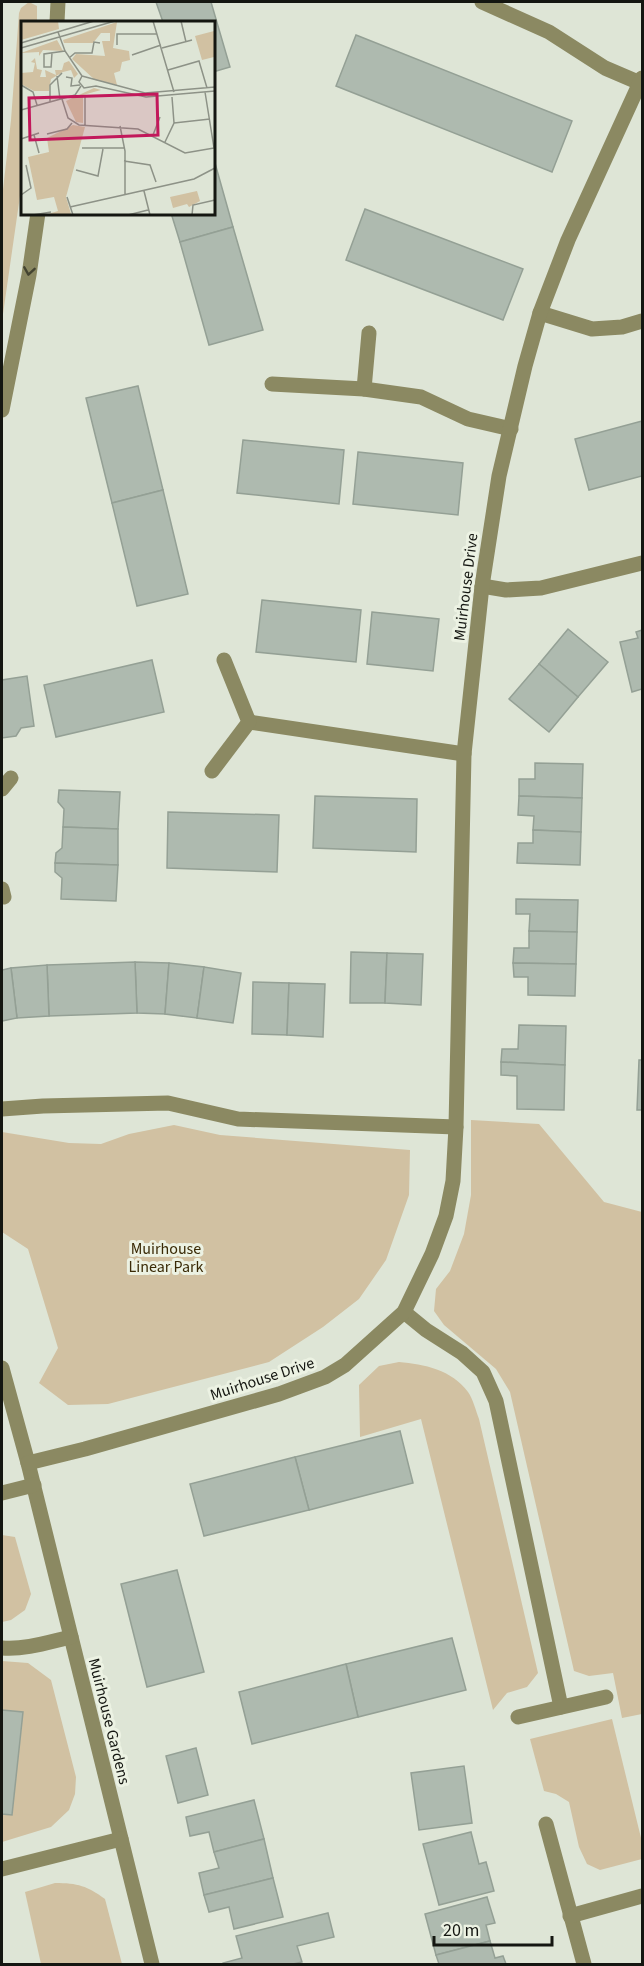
<svg xmlns="http://www.w3.org/2000/svg" width="644" height="1966" font-family="'Source Sans 3',sans-serif">
<style>
.green{fill:#d1c1a2}
.building{fill:#aebaaf;stroke:#94a095;stroke-width:1.5}
.lines{fill:none;stroke-linecap:round;stroke-linejoin:round}
.minor{stroke:#8b8962;stroke-width:15}
.oneway{stroke:#444431}
.labels{text-anchor:middle;stroke-width:6;stroke-linejoin:round;paint-order:stroke}
.street-label{font-size:16px;fill:#141611;stroke:#ecf2e3}
.park-label{font-size:16px;fill:#392905;stroke:#ecf2e3}
.inset-road{fill:none;stroke:#8d9287;stroke-width:1.5}
.view{fill:#c2185b;fill-opacity:0.15;stroke:#c2185b;stroke-width:3}
.inset-edge{fill:none;stroke:#141611;stroke-width:3}
</style>
<rect width="100%" height="100%" fill="#dee5d6"/>
<g class="green">
<polygon points="29,2 37,6 37,22 22,22 22,182 2,321 2,198 11,120 19,13 21,8"/>
<polygon points="471,1120 539,1124 604,1202 642,1212 642,1714 622,1718 613,1673 589,1676 574,1671 510,1392 496,1369 444,1325 434,1311 436,1289 450,1271 464,1234 471,1195"/>
<polygon points="174,1125 220,1135 410,1150 409,1195 386,1260 359,1299 323,1327 269,1362 108,1404 68,1405 39,1383 58,1348 28,1249 2,1232 2,1132 69,1143 101,1144 129,1134"/>
<path d="M 399,1362 C 424,1364 452,1370 468,1392 C 473,1399 476,1411 479,1419 L 538,1673 L 527,1687 L 507,1693 L 493,1710 L 421,1419 L 360,1437 L 359,1385 L 379,1366 Z"/>
<polygon points="2,1535 15,1537 31,1594 25,1610 11,1620 2,1622"/>
<polygon points="2,1661 28,1663 51,1680 76,1777 75,1794 69,1810 51,1827 2,1842 2,1814 12,1815 23,1712 2,1710"/>
<polygon points="612,1719 642,1842 642,1859 600,1870 587,1864 579,1847 569,1802 556,1794 544,1791 530,1739"/>
<path d="M 55,1883 C 78,1883 87,1886 105,1899 L 122,1964 L 41,1964 L 25,1892 Z"/>
</g>
<g class="building">
<polygon points="156,2 211,2 230,67 213,72 213,22 163,22"/>
<polygon points="356,35 572,121 552,172 336,86"/>
<polygon points="213,156 233,227 180,242 171,213 213,213"/>
<polygon points="365,209 523,269 503,320 346,260"/>
<polygon points="233,227 263,330 209,345 180,242"/>
<polygon points="138,386 163,490 112,503 86,398"/>
<polygon points="642,421 642,476 589,490 575,439"/>
<polygon points="243,440 344,450 339,504 237,493"/>
<polygon points="358,452 463,463 458,515 353,504"/>
<polygon points="163,490 188,594 137,606 112,503"/>
<polygon points="262,600 361,610 356,662 256,652"/>
<polygon points="372,612 439,619 433,671 367,664"/>
<polygon points="568,629 608,662 578,697 539,664"/>
<polygon points="642,630 642,689 632,692 620,642 638,638 636,632"/>
<polygon points="152,660 164,712 56,737 44,685"/>
<polygon points="539,664 578,697 549,732 509,699"/>
<polygon points="27,676 34,726 21,728 16,736 2,738 2,680"/>
<polygon points="535,763 583,764 582,798 519,796 519,779 535,779"/>
<polygon points="59,790 120,792 118,829 63,827 64,809 58,802"/>
<polygon points="315,796 417,799 416,852 313,848"/>
<polygon points="519,796 582,798 581,832 533,830 534,816 518,815"/>
<polygon points="168,812 279,815 277,872 167,868"/>
<polygon points="63,827 118,829 118,865 55,863 56,853 62,848"/>
<polygon points="533,830 581,832 580,865 517,863 518,843 533,843"/>
<polygon points="55,863 118,865 116,901 61,899 62,878 55,872"/>
<polygon points="516,899 578,900 577,932 529,931 530,914 516,914"/>
<polygon points="529,931 577,932 576,964 513,963 514,948 529,948"/>
<polygon points="351,952 387,953 385,1003 350,1003"/>
<polygon points="387,953 423,954 421,1005 385,1003"/>
<polygon points="135,962 169,963 165,1014 137,1013"/>
<polygon points="135,962 137,1013 49,1016 47,965"/>
<polygon points="169,963 204,967 197,1018 165,1014"/>
<polygon points="513,963 576,964 575,996 528,995 528,977 514,977"/>
<polygon points="47,965 49,1016 17,1018 11,968"/>
<polygon points="204,967 241,973 233,1023 197,1018"/>
<polygon points="11,968 17,1018 2,1021 2,970"/>
<polygon points="253,982 289,983 287,1035 252,1034"/>
<polygon points="289,983 325,984 323,1037 287,1035"/>
<polygon points="519,1025 566,1026 565,1065 501,1062 502,1049 518,1049"/>
<polygon points="639,1060 642,1060 642,1110 637,1110"/>
<polygon points="501,1062 565,1065 564,1110 517,1109 517,1076 501,1075"/>
<polygon points="400,1431 413,1483 309,1510 295,1457"/>
<polygon points="295,1457 309,1510 204,1536 190,1484"/>
<polygon points="177,1570 204,1672 147,1687 121,1584"/>
<polygon points="452,1638 466,1690 358,1717 346,1664"/>
<polygon points="346,1664 358,1717 252,1744 239,1692"/>
<polygon points="2,1710 23,1712 12,1815 2,1814"/>
<polygon points="196,1748 208,1795 178,1803 166,1756"/>
<polygon points="464,1766 472,1823 419,1830 411,1773"/>
<polygon points="254,1800 264,1839 214,1852 209,1832 190,1836 186,1817"/>
<polygon points="471,1832 479,1864 486,1862 494,1891 439,1905 423,1844"/>
<polygon points="264,1839 273,1878 204,1895 199,1873 219,1868 214,1852"/>
<polygon points="273,1878 283,1917 234,1929 229,1907 209,1912 204,1895"/>
<polygon points="487,1897 495,1923 486,1925 490,1941 436,1955 425,1914"/>
<polygon points="328,1913 334,1937 297,1946 302,1962 293,1964 223,1964 223,1963 242,1958 236,1936"/>
<polygon points="490,1941 495,1958 503,1956 506,1964 439,1964 436,1955"/>
</g>
<g class="lines">
<g class="minor">
<polyline points="482,2 549,32 605,68 640,83"/>
<polyline points="57,22 58,2"/>
<polyline points="540,313 592,329 622,327 642,321"/>
<polyline points="272,384 364,389 421,397 468,419 511,429"/>
<polyline points="364,389 369,333"/>
<polyline points="2,410 29,275 38,213"/>
<polyline points="482,586 506,590 541,588 642,563"/>
<polyline points="249,722 464,754"/>
<polyline points="212,771 249,722 224,660"/>
<polyline points="2,789 11,778"/>
<polyline points="2,889 4,897"/>
<polyline points="2,1109 43,1106 168,1103 238,1119 456,1127"/>
<polyline points="404,1312 426,1330 462,1353 483,1372 496,1401 561,1707"/>
<polyline points="2,1368 28,1463 152,1964"/>
<polyline points="28,1463 85,1449 279,1394 325,1377 345,1365 404,1312 432,1254 446,1216 453,1181 456,1127 464,754 482,586 499,476 525,366 540,313 568,240 642,78"/>
<polyline points="2,1493 34,1485"/>
<path d="M 2,1648 C 25,1650 49,1642 71,1637"/>
<polyline points="518,1717 606,1697"/>
<polyline points="546,1824 584,1964"/>
<polyline points="2,1869 121,1839"/>
<polyline points="570,1916 642,1896"/>
</g>
</g>
<defs><path id="oneway-chevron" d="M-2-3.5L2.5 0L-2 3.5" fill="none" stroke-width="1.6" stroke-linecap="round" stroke-linejoin="round" transform="scale(1.5)"/></defs>
<use class="oneway" href="#oneway-chevron" transform="translate(29 271) rotate(99)"/>
<g class="labels">
<g class="street-label">
<text transform="translate(465 587) rotate(-83)" y="6">Muirhouse Drive</text>
<text transform="translate(262 1378) rotate(-18)" y="6">Muirhouse Drive</text>
<text transform="translate(110 1721) rotate(76)" y="6">Muirhouse Gardens</text>
</g>
<g class="park-label">
<text x="166" y="1254">Muirhouse<tspan x="166" dy="18">Linear Park</tspan></text>
</g>
</g>
<g transform="translate(21 21)">
<rect width="194" height="194" fill="#dee5d6"/>
<path d="M 0,0 L 37,0 L 38,8 L 0,19 ZM 96,1 L 92,27 L 108,30 L 109,39 L 101,41 L 99,50 L 93,52 L 96,64 L 74,59 L 51,38 L 55,33 L 84,35 L 81,20 L 89,20 L 89,12 L 80,12 L 72,22 L 43,22 L 42,19 ZM 193,10 L 193,36 L 181,39 L 174,15 ZM 36,19 L 42,30 L 22,29 L 18,35 L 18,31 L 0,32 ZM 14,37 L 16,48 L 21,49 L 19,56 L 25,56 L 24,49 L 35,54 L 34,49 L 41,49 L 43,42 L 48,40 L 57,53 L 53,57 L 50,49 L 42,51 L 30,58 L 28,70 L 13,70 L 0,63 L 0,52 L 12,51 L 14,42 L 10,41 ZM 73,67 L 80,69 L 62,74 L 62,102 L 55,101 L 45,80 ZM 52,104 L 64,106 L 45,176 L 50,193 L 27,193 L 37,190 L 33,176 L 16,179 L 7,136 L 28,131 L 26,117 ZM 176,170 L 179,180 L 168,186 L 166,183 L 152,187 L 149,176 Z" fill="#d1c1a2"/>
<path class="inset-road" d="M 132,0 L 153,71M 160,0 L 165,21M 37,11 L 44,30 L 61,55M 0,22 L 73,0M 96,24 L 96,13 L 136,13M 0,27 L 94,0M 141,27 L 171,19M 31,32 L 30,46 L 23,46 L 23,33 L 44,30M 111,34 L 140,24M 48,37 L 54,32 L 71,32 L 73,21 L 79,22M 147,49 L 178,40 L 186,67M 36,55 L 39,78M 61,55 L 58,61 L 63,67 L 75,65 L 125,76 L 194,70M 61,55 L 124,72 L 194,66M 45,56 L 51,57 L 50,65 L 59,64M 0,64 L 12,71 L 16,84M 184,71 L 193,127M 41,78 L 47,97 L 58,104 L 117,108 L 164,132 L 193,127M 29,81 L 29,64 L 41,52M 0,89 L 54,74 L 60,65M 153,102 L 189,98M 64,105 L 64,75M 99,105 L 104,130 L 104,174M 26,113 L 46,108 L 51,102M 13,114 L 18,132M 132,114 L 139,96M 0,118 L 18,112M 144,121 L 153,102 L 151,76M 61,127 L 104,127M 103,140 L 129,144 L 135,161M 55,149 L 77,155 L 82,128M 123,170 L 129,194M 0,174 L 10,167 L 5,144M 46,176 L 52,194M 49,186 L 173,158 L 194,147M 12,194 L 30,191M 107,194 L 127,189M 171,194 L 172,184 L 194,179"/>
<path class="view" d="M 136,73 L 137,114 L 9,119 L 8,77 Z"/>
<rect width="194" height="194" class="inset-edge"/>
</g>
<rect width="644" height="1966" fill="none" stroke="#141611" stroke-width="6"/>
<path d="M434 1936v9h118v-9" fill="none" stroke="#141611" stroke-width="3"/>
<text x="443" y="1936" font-size="18" fill="#141611" stroke="#ecf2e3" stroke-width="4.5" paint-order="stroke">20 m</text>
</svg>
